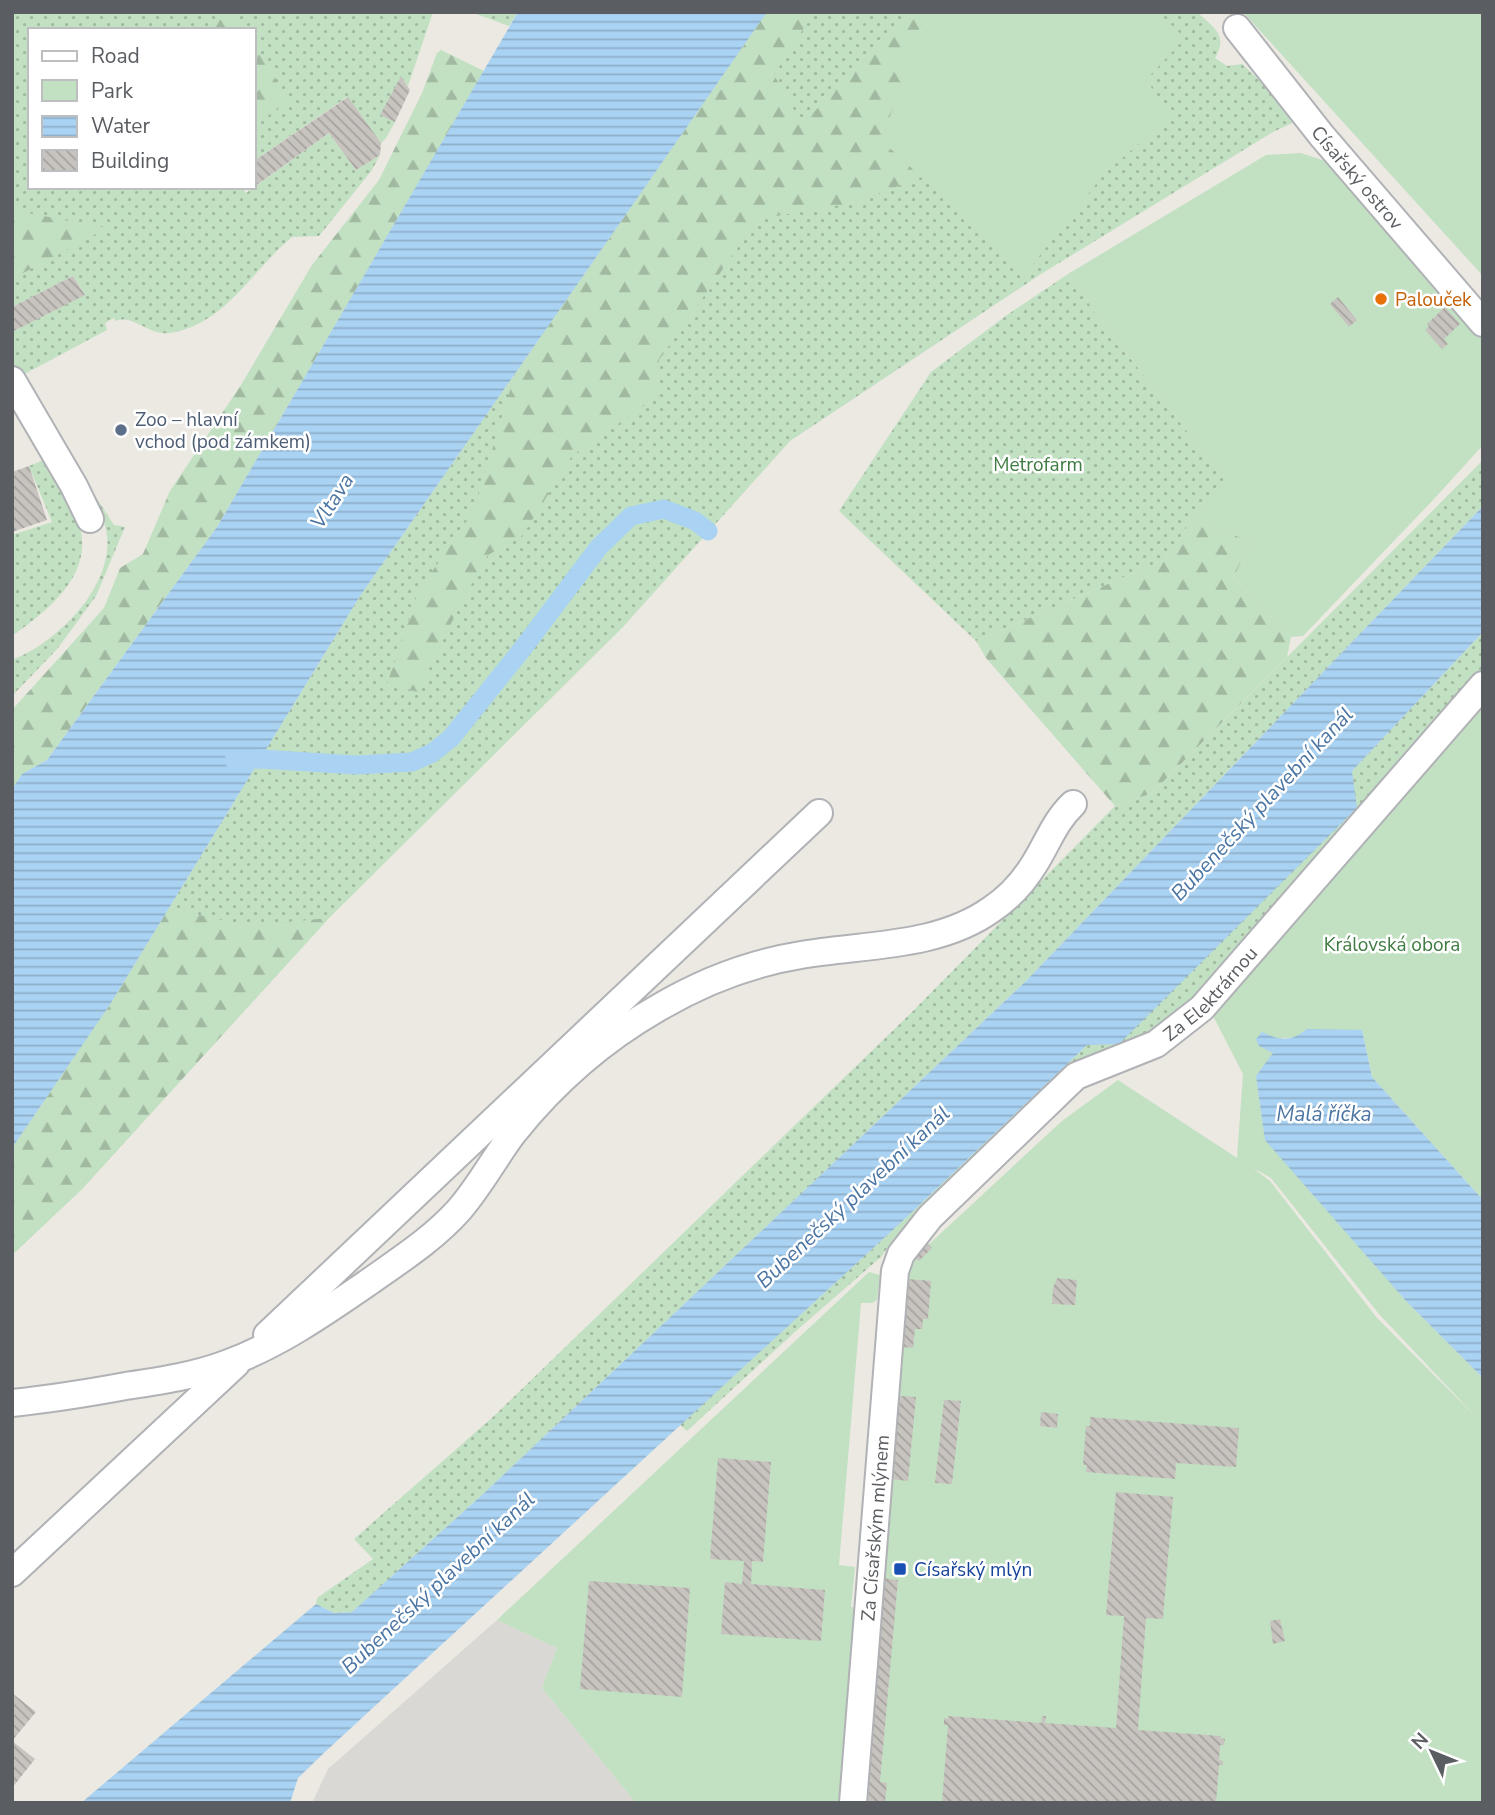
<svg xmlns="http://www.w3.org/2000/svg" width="1495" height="1815" font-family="'Nunito Sans',sans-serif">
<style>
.industrial{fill:#dad8d4}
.grass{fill:url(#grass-dots)}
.forest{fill:url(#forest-firs)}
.park{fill:#c2e0c2;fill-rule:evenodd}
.water{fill:url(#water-rules)}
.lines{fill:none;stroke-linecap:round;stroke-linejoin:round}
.canal{stroke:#aad3f3;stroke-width:19}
.building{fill:url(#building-back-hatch)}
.minor-casing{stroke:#b0b2b6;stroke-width:30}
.minor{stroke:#fff;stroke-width:26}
.food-dot{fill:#e8710a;stroke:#fff;stroke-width:2.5}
.service-dot{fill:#5c6f8a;stroke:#fff;stroke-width:2.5}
.transit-dot{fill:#1a4fb4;stroke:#fff;stroke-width:2.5}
.labels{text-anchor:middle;stroke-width:5;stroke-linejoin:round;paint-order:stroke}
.street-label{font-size:19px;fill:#5a5d61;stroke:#fff}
.food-label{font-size:19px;fill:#c56008;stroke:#fff;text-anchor:start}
.service-label{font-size:19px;fill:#4e5e75;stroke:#fff;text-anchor:start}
.park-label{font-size:19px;fill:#3f7c42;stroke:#fff}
.transit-label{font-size:19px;fill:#164399;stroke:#fff;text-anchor:start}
.water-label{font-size:21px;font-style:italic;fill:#4b75a2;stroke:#fff}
</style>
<defs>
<pattern id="grass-dots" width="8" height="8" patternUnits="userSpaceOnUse" patternTransform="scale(1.75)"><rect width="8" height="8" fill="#c2e0c2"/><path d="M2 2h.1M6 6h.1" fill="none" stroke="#a1b9a1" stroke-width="1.8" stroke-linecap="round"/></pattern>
<pattern id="forest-firs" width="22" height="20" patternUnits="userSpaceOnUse" patternTransform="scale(1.75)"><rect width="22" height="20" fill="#c2e0c2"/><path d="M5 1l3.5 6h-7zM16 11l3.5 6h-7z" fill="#a1b9a1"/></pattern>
<pattern id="water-rules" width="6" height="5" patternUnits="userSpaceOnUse" patternTransform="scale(1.75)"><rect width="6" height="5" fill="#aad3f3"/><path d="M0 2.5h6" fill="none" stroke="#8daec8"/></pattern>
<pattern id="building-back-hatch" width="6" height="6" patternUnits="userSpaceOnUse" patternTransform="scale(1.75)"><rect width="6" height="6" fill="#c7c4bf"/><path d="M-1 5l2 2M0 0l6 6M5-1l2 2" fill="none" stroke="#a5a29f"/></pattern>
</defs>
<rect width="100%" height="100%" fill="#ebe9e2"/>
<polygon class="industrial" points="497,1620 557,1648 542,1688 636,1803 312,1803 328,1769"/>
<g class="grass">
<path d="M 12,12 L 433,12 L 408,86 L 401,77 L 381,115 L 395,122 L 386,138 L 381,143 L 347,97 L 254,161 L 254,30 L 30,30 L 30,187 L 242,187 L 246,193 L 329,133 L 356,170 L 380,155 L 372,170 L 319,236 L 292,237 C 252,270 226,324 170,333 C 147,336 135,314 115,321 L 114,318 L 105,323 L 107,330 L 17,378 L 12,370 L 12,332 L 85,294 L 73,276 L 12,307 Z"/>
<polygon points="471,12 518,12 509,26"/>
<path d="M 767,12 L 1197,12 C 1213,27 1229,35 1215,58 L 1227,66 L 1242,64 L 1301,119 L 1273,132 L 1041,274 L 790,441 L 622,628 L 329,918 L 82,1189 L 12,1255 L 12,1148 L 109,1006 L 360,596 Z"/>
<polygon points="1068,274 1097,315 1227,483 1191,521 1166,559 976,641 839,511 931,372 1007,315"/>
<path d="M 46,459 C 56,480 73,506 80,528 C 93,576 46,612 12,636 L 12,535 L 52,522 L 29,466 Z"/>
<polygon points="1483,460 1483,506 1025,982 483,1494 352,1612 334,1613 316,1604 317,1598 373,1559 354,1539 494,1416 910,1014 1115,806 1152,793"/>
<path d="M 73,462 L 114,525 L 125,527 L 96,596 L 58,648 L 12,696 L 12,660 C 57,643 113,587 107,535 C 104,510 85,484 73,462 Z"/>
<polygon points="1483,632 1483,673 1197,995 1146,1040 1051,1090 893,1240 881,1257 796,1331 687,1431 680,1425 908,1216 1087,1045 1119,1044 1352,771"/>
</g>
<g class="forest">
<polygon points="218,12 234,12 245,30 214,30"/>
<polygon points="767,12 814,12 774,75 802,124 913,12 925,12 882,141 922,177 854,203 758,219 659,360 658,396 572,456 522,536 488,555 459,607 418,692 387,684 418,592 474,510 515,374"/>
<polygon points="254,44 289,100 254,126"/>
<polygon points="441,50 484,71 217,527 47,760 22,774 12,789 12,710 104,608 120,568 143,554 170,491 241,385 312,265 379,180 422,93 437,53"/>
<polygon points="12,210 107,228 12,279"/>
<polygon points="1191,521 1252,541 1233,578 1291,637 1287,657 1152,793 1115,806 986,658 976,641 1166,559"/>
<polygon points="169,908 247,926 329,918 82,1189 12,1255 12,1148 109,1006"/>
</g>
<g class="park">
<polygon points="925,12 1158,12 1185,38 1146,80 1172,115 1104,174 1026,273 882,141"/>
<polygon points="1243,12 1483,12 1483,276"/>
<polygon points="1301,153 1328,162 1483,340 1483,445 1434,499 1303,636 1291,637 1233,578 1252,541 1191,521 1226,482 1097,315 1068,274 1266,155"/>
<path d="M 1483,705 L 1483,1200 L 1372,1077 L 1362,1030 L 1276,1039 L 1268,1035 L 1273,1053 L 1369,1256 L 1406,1301 L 1483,1378 L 1483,1803 L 862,1803 L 908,1279 L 913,1259 L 1062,1121 L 1118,1080 L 1237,1158 L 1243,1074 L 1210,1010 ZM 1253,1168 L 1271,1178 L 1379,1314 L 1477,1418 L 1377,1318 L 1270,1181 Z"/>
<polygon points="869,1272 880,1275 877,1300 872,1303 861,1303 839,1565 855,1567 851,1607 857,1608 841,1803 636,1803 542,1688 557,1648 497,1620"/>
</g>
<g class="water">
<polygon points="518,12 767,12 360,596 109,1006 12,1148 12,789 22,774 47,760 217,527"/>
<polygon points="1483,506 1483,632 1352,771 1357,808 1119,1044 1087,1045 908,1216 326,1751 298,1778 290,1803 81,1803 316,1604 334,1613 352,1612 483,1494 1025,982"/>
<path d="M 1307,1029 L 1362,1030 L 1372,1077 L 1483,1200 L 1483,1378 L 1406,1301 L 1265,1140 L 1256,1076 L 1273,1053 L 1259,1046 L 1256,1039 L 1262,1032 C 1281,1041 1290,1042 1307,1029 Z"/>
</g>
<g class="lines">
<polyline class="canal" points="234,760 261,759 356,765 412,762 432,753 451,738 523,648 599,547 631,516 664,509 695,521 708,531"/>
</g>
<g class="building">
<polygon points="401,76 410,90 395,122 380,115"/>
<polygon points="348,97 381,143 380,155 356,170 329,133 254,187 254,161"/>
<polygon points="73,276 85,295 12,332 12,307"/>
<polygon points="1338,297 1357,320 1349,327 1330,304"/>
<polygon points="1445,307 1460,324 1444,339 1448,344 1442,349 1425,330 1429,326 1427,324"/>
<polygon points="29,466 47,520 12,532 12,472"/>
<polygon points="926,1242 932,1248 919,1261 913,1255"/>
<polygon points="1057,1278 1077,1280 1075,1305 1052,1304 1053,1288"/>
<polygon points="908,1279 931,1281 928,1319 923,1319 922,1329 915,1329 913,1348 902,1347"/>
<polygon points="899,1396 916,1397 908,1481 891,1479"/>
<polygon points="944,1400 961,1401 952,1484 935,1483"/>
<polygon points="1041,1412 1058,1414 1057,1428 1040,1426"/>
<polygon points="1090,1417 1239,1428 1236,1467 1176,1463 1175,1479 1086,1472 1087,1465 1083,1465 1086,1426 1090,1426"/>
<polygon points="718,1458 771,1462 763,1562 752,1561 751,1584 825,1590 821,1641 721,1634 725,1582 742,1584 744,1561 710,1559"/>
<polygon points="1116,1492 1173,1497 1163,1619 1146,1618 1138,1730 1221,1736 1220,1738 1225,1739 1224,1745 1220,1745 1219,1760 1223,1761 1223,1765 1219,1765 1216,1803 942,1803 948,1725 944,1725 944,1718 948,1719 948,1716 1041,1723 1042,1716 1046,1716 1045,1723 1116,1728 1124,1616 1106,1615"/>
<polygon points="882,1578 898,1580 880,1782 887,1783 885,1803 862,1803"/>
<polygon points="589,1581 690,1588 682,1697 580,1689"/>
<polygon points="1280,1619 1285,1641 1273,1644 1270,1621"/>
<polygon points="12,1693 36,1712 12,1741 35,1759 12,1788"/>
</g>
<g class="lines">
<g class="minor-casing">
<g id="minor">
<path id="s1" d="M 1237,28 L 1322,136 L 1483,323"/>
<polyline points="12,380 74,486 90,519"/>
<polyline points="267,1335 819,813"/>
<path d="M 12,1403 C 50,1399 88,1393 126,1386 C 159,1381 194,1376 226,1364 C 278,1345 324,1313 369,1282 C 400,1260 433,1239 459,1210 C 480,1186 495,1157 514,1132 C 555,1081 602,1040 658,1008 C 702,982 752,963 801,955 C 864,944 938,948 992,909 C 1010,897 1024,881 1035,863 C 1048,842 1055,821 1073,804"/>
<polyline points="12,1573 236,1364"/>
<path id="s2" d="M 853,1803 L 895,1271 L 901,1254 L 930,1217 L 1076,1076 L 1156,1044 L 1202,1008 L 1483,685"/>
</g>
</g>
<use href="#minor" class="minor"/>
</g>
<circle class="food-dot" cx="1381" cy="299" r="7"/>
<circle class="service-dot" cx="121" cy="430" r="7"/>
<rect class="transit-dot" x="893" y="1562" width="14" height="14" rx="3.5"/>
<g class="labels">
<g class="street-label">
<text dy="7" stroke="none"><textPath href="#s1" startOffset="192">Císařský ostrov</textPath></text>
<text dy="7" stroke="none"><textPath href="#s2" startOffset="962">Za Elektrárnou</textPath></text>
<text dy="7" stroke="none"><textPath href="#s2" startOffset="276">Za Císařským mlýnem</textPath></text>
</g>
<g class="food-label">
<text x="1395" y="306">Palouček</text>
</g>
<g class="service-label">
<text x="135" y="426">Zoo – hlavní<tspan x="135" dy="22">vchod (pod zámkem)</tspan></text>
</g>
<g class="park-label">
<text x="1038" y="471">Metrofarm</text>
<text x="1392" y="951">Královská obora</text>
</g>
<g class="transit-label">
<text x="914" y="1576">Císařský mlýn</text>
</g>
<g class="water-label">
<text transform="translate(332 501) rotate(-57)" y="7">Vltava</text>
<text transform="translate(1262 804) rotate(-47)" y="7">Bubenečský plavební kanál</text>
<text x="1324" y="1121">Malá říčka</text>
<text transform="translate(853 1197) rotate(-43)" y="7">Bubenečský plavební kanál</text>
<text transform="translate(438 1583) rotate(-43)" y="7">Bubenečský plavební kanál</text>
</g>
</g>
<rect width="1495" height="1815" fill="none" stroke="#5a5d61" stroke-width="28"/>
<rect x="28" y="28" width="228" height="161" fill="#ffffff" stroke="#bdbec0" stroke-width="2"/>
<rect x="42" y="51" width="35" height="10" fill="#ffffff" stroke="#bdbec0" stroke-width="2"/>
<text x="91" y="63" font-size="21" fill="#5a5d61">Road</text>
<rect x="42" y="80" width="35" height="21" fill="#c2e0c2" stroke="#bdbec0" stroke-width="2"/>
<text x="91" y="98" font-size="21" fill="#5a5d61">Park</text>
<rect x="42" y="116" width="35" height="21" fill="url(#water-rules)" stroke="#bdbec0" stroke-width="2"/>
<text x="91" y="133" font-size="21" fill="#5a5d61">Water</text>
<rect x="42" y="150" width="35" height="21" fill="url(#building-back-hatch)" stroke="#bdbec0" stroke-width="2"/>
<text x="91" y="168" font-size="21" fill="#5a5d61">Building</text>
<g transform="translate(1432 1752) rotate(313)" stroke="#ffffff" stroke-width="5" paint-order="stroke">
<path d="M0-5L12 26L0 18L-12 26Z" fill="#5a5d61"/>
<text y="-10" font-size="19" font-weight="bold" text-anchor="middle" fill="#5a5d61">N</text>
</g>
</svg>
